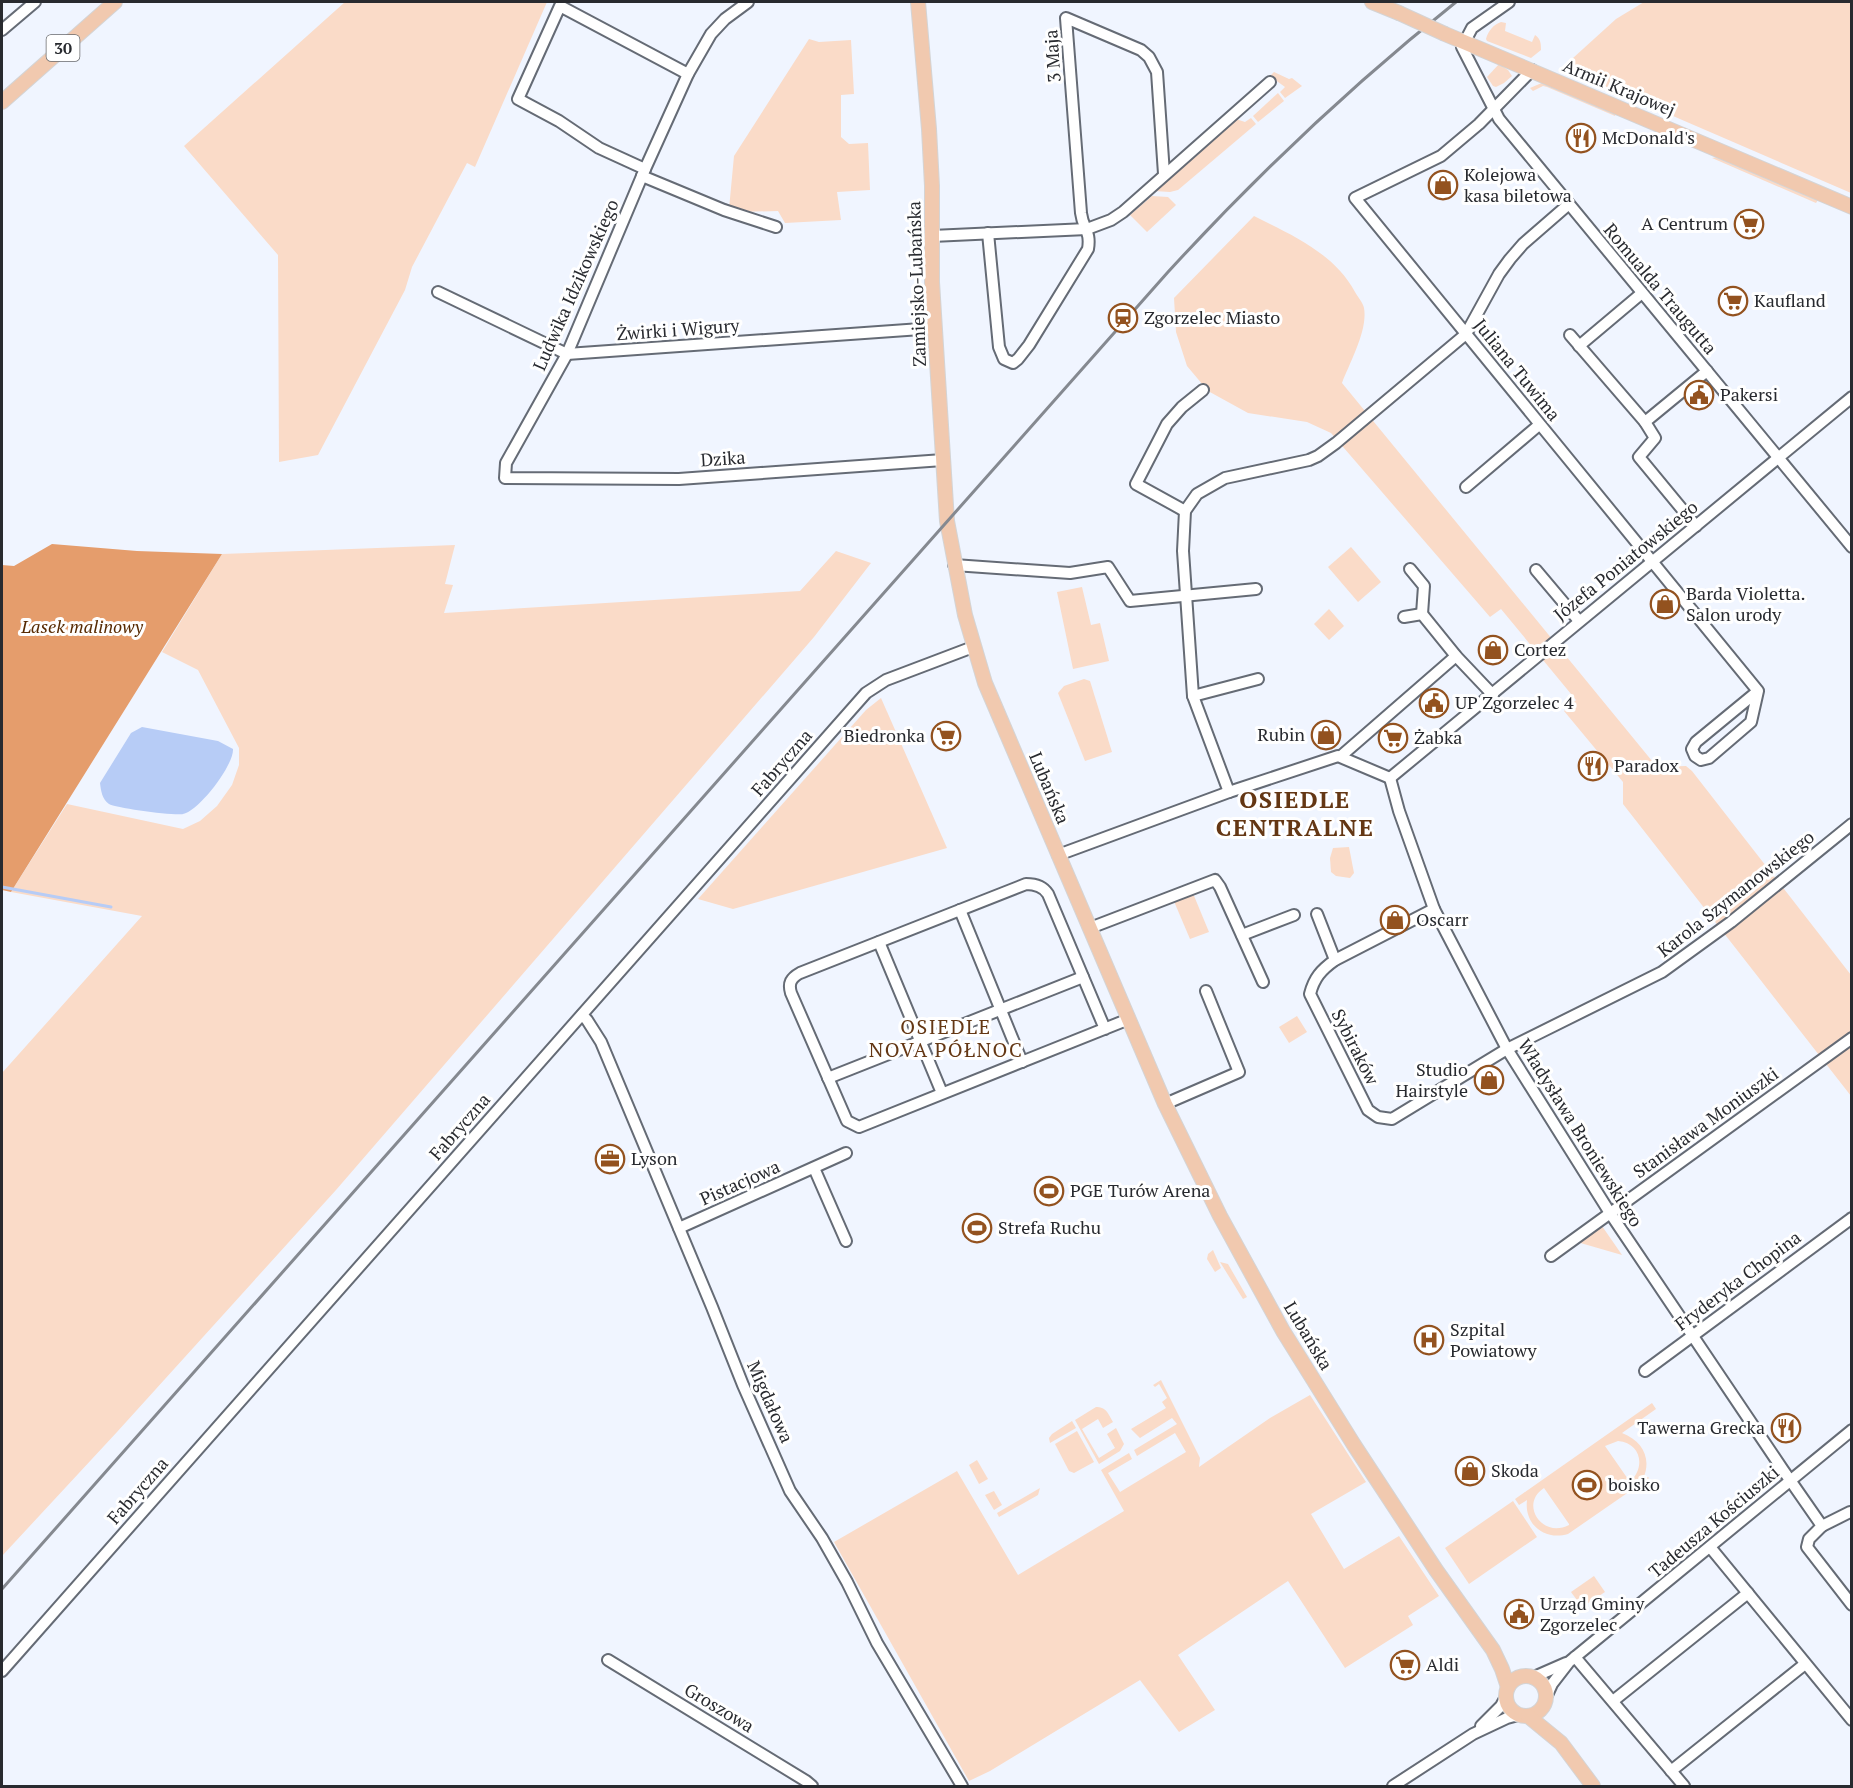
<svg xmlns="http://www.w3.org/2000/svg" width="1853" height="1788" font-family="'PT Serif',serif">
<style>
.green{fill:#fadbc8;fill-rule:evenodd}
.forest{fill:#e59d6c}
.water{fill:#b7ccf6}
.lines{fill:none;stroke-linecap:round;stroke-linejoin:round}
.stream{stroke:#b7ccf6;stroke-width:3}
.minor-casing{stroke:#656b75;stroke-width:14}
.major-casing{stroke:#d4d4d5;stroke-width:16}
.minor{stroke:#fff;stroke-width:10}
.major{stroke:#f1c9af;stroke-width:14}
.rail{stroke:#858990;stroke-width:3}
.major-bridge-casing{stroke:#d4d4d5;stroke-width:16;stroke-linecap:butt}
.major-bridge{stroke:#f1c9af;stroke-width:14}
.labels{text-anchor:middle;stroke-width:6;stroke-linejoin:round;paint-order:stroke}
.shield{fill:#fff;stroke:#686a6d;stroke-width:1.5}
.shield-label{font-size:16px;font-weight:bold;fill:#282a2f}
.street-label{font-size:18px;fill:#282a2f;stroke:#fff}
.poi-label{font-size:18px;fill:#282a2f;stroke:#fff;text-anchor:start}
.park-label{font-size:18px;font-style:italic;fill:#572a02;stroke:#fff}
.neighbourhood-label{font-size:20px;letter-spacing:1.5px;fill:#643714;stroke:#fff}
.district-label{font-size:24px;font-weight:bold;letter-spacing:1.5px;fill:#643714;stroke:#fff}
</style>
<rect width="100%" height="100%" fill="#f0f5ff"/>
<g class="green">
<polygon points="345,2 547,2 475,167 467,163 412,267 405,290 318,455 279,462 278,255 184,146"/>
<polygon points="1644,2 1851,2 1851,193 1562,68 1616,19"/>
<path d="M 1501,22 L 1506,23 L 1505,31 L 1532,42 L 1535,35 C 1541,39 1541,44 1541,50 L 1531,58 L 1487,41 L 1486,39 C 1488,31 1493,25 1501,22 Z"/>
<polygon points="809,39 819,42 851,40 854,94 841,95 841,137 849,144 868,143 870,190 837,192 841,220 785,223 778,211 738,212 729,209 734,156"/>
<polygon points="1499,64 1508,70 1512,76 1504,83 1496,87 1493,86 1487,77"/>
<polygon points="1274,72 1289,79 1292,78 1302,86 1285,98 1280,92 1285,87 1270,76"/>
<polygon points="1544,82 1616,113 1615,116 1547,87 1543,86 1533,91 1530,88"/>
<polygon points="1278,93 1284,101 1258,122 1253,116"/>
<polygon points="1251,118 1256,124 1178,190 1170,192 1154,191 1236,119 1245,122"/>
<polygon points="1718,157 1818,200 1816,203 1712,158"/>
<polygon points="1152,196 1168,197 1176,205 1147,232 1130,215"/>
<path d="M 1254,216 C 1292,235 1334,253 1355,292 C 1358,297 1363,303 1364,308 C 1368,330 1350,362 1342,383 L 1657,767 L 1686,766 L 1692,771 L 1851,975 L 1851,1096 L 1623,804 L 1623,782 L 1564,711 L 1576,700 L 1501,609 L 1490,617 L 1331,433 L 1307,422 L 1248,413 L 1208,391 L 1187,366 L 1176,332 L 1174,298 Z"/>
<polygon points="455,545 445,584 453,585 444,613 800,591 836,551 871,563 814,637 336,1190 117,1432 2,1556 2,1073 142,916 11,892 67,804 183,829 200,821 217,806 232,785 239,765 239,748 198,670 162,652 222,554"/>
<polygon points="1351,547 1381,582 1358,602 1328,567"/>
<polygon points="1082,587 1091,625 1100,623 1109,661 1073,669 1057,592"/>
<polygon points="1329,609 1344,626 1329,640 1314,624"/>
<polygon points="1084,679 1090,681 1112,752 1085,761 1058,693 1064,686"/>
<polygon points="881,698 947,848 733,909 698,899 866,710"/>
<polygon points="1349,847 1354,873 1350,878 1336,876 1331,872 1330,858 1333,848"/>
<polygon points="1192,891 1209,932 1190,939 1173,899"/>
<polygon points="1297,1016 1307,1032 1289,1043 1279,1027"/>
<polygon points="1602,1226 1622,1255 1577,1242"/>
<polygon points="1213,1250 1221,1268 1215,1272 1207,1259 1208,1254"/>
<polygon points="1220,1262 1228,1264 1247,1297 1243,1299"/>
<polygon points="1161,1380 1200,1458 1199,1467 1270,1418 1310,1395 1366,1482 1311,1514 1344,1569 1399,1536 1439,1596 1408,1616 1413,1625 1345,1668 1288,1581 1178,1655 1215,1710 1179,1732 1140,1680 990,1771 969,1781 834,1542 957,1471 1018,1575 1124,1511 1101,1470 1129,1453 1132,1459 1108,1473 1120,1492 1186,1452 1175,1433 1137,1456 1134,1450 1177,1424 1172,1418 1140,1438 1131,1429 1166,1408 1162,1402 1167,1398 1159,1384 1155,1387 1153,1385"/>
<path d="M 1652,1403 L 1656,1409 L 1622,1433 C 1643,1441 1652,1459 1643,1479 L 1648,1477 L 1649,1478 L 1568,1534 C 1544,1541 1524,1524 1527,1500 L 1519,1505 L 1515,1499 ZM 1618,1441 C 1641,1443 1646,1467 1630,1482 L 1605,1446 ZM 1544,1488 L 1569,1524 L 1569,1525 C 1542,1539 1519,1504 1544,1488 Z"/>
<path d="M 1096,1407 C 1106,1406 1109,1415 1113,1422 L 1103,1428 L 1098,1419 L 1082,1429 L 1099,1458 L 1115,1448 L 1107,1434 L 1116,1428 L 1124,1444 L 1120,1451 L 1099,1464 L 1075,1420 Z"/>
<polygon points="1072,1421 1076,1428 1050,1443 1049,1438 1052,1434"/>
<polygon points="1077,1431 1094,1462 1074,1473 1069,1471 1055,1444"/>
<polygon points="977,1460 988,1479 979,1484 969,1465"/>
<polygon points="1040,1488 1038,1495 999,1517 997,1513"/>
<polygon points="994,1491 1002,1505 994,1510 985,1495"/>
<polygon points="1513,1501 1537,1537 1469,1584 1445,1548"/>
<polygon points="1594,1576 1605,1592 1582,1607 1571,1592"/>
</g>
<polygon class="forest" points="52,544 137,551 222,554 11,892 2,890 2,565 14,566"/>
<path class="water" d="M 142,727 L 218,741 L 233,749 C 234,765 199,811 183,814 C 175,816 115,808 109,804 C 102,799 101,791 100,783 L 131,733 Z"/>
<g class="lines">
<polyline class="stream" points="2,887 111,907"/>
<g class="minor-casing">
<g id="minor">
<polyline points="748,2 725,19 711,34 688,74 645,169 567,354 506,463 505,478 679,479 943,460"/>
<polyline points="1509,2 1472,28 1462,47 1499,119 1852,547"/>
<polyline points="2,30 35,2"/>
<polyline points="1532,70 1479,124 1441,156 1355,198 1758,691 1696,742 1692,749 1695,756 1701,760 1709,758 1751,722 1758,691"/>
<polyline points="645,169 599,148 559,121 518,99 560,6 688,74"/>
<polyline points="642,176 724,210 776,227"/>
<path d="M 988,233 L 999,347 L 1004,359 L 1013,363 L 1018,359 L 1029,345 L 1088,249 C 1091,231 1083,229 1081,213 L 1066,18 L 1141,50 L 1149,57 L 1157,72 L 1164,174"/>
<polyline points="932,236 1087,229 1111,220 1123,212 1270,82"/>
<polyline points="438,292 567,354 935,328"/>
<polyline points="1570,335 1645,422"/>
<polyline points="1579,346 1642,293"/>
<polyline points="1466,487 1539,425"/>
<polyline points="1185,511 1136,484 1167,424 1182,407 1203,390"/>
<polyline points="1696,526 1639,457 1655,438 1645,422 1707,371"/>
<polyline points="954,565 1070,573 1108,567 1130,601 1256,589"/>
<polyline points="1410,569 1424,586 1422,614"/>
<polyline points="1536,570 1579,621"/>
<polyline points="1404,617 1422,614 1456,656 1493,695"/>
<polyline points="1193,696 1258,679"/>
<polyline points="1341,756 1456,656"/>
<polyline points="1390,778 1399,811 1434,909 1507,1049 1610,1213 1783,1470 1822,1526 1809,1539 1807,1547 1852,1605"/>
<polyline points="1229,792 1193,696 1183,551 1185,511 1197,494 1225,478 1309,460 1318,456 1336,443 1466,334 1499,274 1510,259 1523,244 1569,204"/>
<polyline points="1058,855 1229,792 1338,756 1390,778 1852,397"/>
<path d="M 1434,909 L 1335,960 C 1321,970 1314,978 1310,994 L 1368,1110 L 1378,1117 L 1392,1119 L 1507,1049 L 1662,972 L 1731,922 L 1852,824"/>
<polyline points="960,910 1022,1062"/>
<polyline points="1317,914 1335,960"/>
<polyline points="1090,928 1215,880 1220,887 1263,982"/>
<polyline points="1242,935 1294,915"/>
<polyline points="879,942 942,1093"/>
<polyline points="582,1015 587,1020 601,1042 712,1307 743,1385 790,1491 822,1538 847,1582 877,1643 962,1786"/>
<path d="M 1105,1029 L 1048,894 C 1043,886 1035,884 1026,884 L 800,973 C 791,978 788,983 791,993 L 847,1121 L 859,1127 L 1129,1019"/>
<polyline points="828,1078 1083,977"/>
<polyline points="1165,1104 1239,1072 1206,991"/>
<polyline points="814,1168 846,1241"/>
<polyline points="679,1228 846,1153"/>
<polyline points="1551,1256 1852,1038"/>
<polyline points="1645,1371 1852,1218"/>
<polyline points="1822,1526 1850,1512"/>
<polyline points="1710,1547 1852,1720"/>
<polyline points="1575,1657 1684,1786"/>
<polyline points="608,1660 806,1781 812,1786"/>
<polyline points="2,1671 866,693 886,680 973,647"/>
<polyline points="1534,1677 1566,1663"/>
<polyline points="1547,1695 1552,1684 1569,1662 1852,1430"/>
<polyline points="1613,1701 1748,1593"/>
<polyline points="1481,1726 1501,1706 1506,1697"/>
<polyline points="1671,1771 1805,1664"/>
<polyline points="1393,1786 1473,1734 1507,1718 1518,1715"/>
</g>
</g>
<g class="major-casing">
<g id="major">
<polyline points="918,2 929,129 932,186 932,282 947,521 965,615 985,683 1165,1104 1220,1216 1283,1331 1354,1445 1436,1570 1493,1650 1502,1669 1508,1687"/>
<polyline points="1372,2 1399,13"/>
<polyline points="1445,34 1852,207"/>
<polyline points="2,102 115,2"/>
<circle cx="1526" cy="1696" r="20"/>
<polyline points="1528,1716 1561,1743 1593,1786"/>
</g>
</g>
<use href="#minor" class="minor"/>
<use href="#major" class="major"/>
<path class="rail" d="M 2,1589 L 1168,272 C 1257,175 1353,84 1456,2"/>
<g class="major-bridge-casing">
<polyline id="major-bridge" points="1399,13 1445,34"/>
</g>
<use href="#major-bridge" class="major-bridge"/>
</g>
<defs>
<g id="restaurant-ring" transform="scale(1.5)"><circle r="9.5" fill="#fff" stroke="#93521f" stroke-width="1.5"/><path d="M-5-6h1v4h1v-4h1v4h1v-4h1v5L-1.5 .5V6h-2V.5L-5-1ZM5-6V6H3V1.5H1.5Q1.5-4 5-6Z" fill="#93521f"/></g>
<g id="shop-ring" transform="scale(1.5)"><circle r="9.5" fill="#fff" stroke="#93521f" stroke-width="1.5"/><path d="M-5-2.5h2.3a2.7 3.5 0 0 1 5.4 0H5L5.5 6h-11ZM-1.5-2.5h3a1.5 2.3 0 0 0-3 0Z" fill="#93521f"/></g>
<g id="supermarket-ring" transform="scale(1.5)"><circle r="9.5" fill="#fff" stroke="#93521f" stroke-width="1.5"/><path d="M-6-5.5h2.5l.6 2H6L4.5 2H-2.5L-4.4-4H-6ZM-1.5 3.2a1.3 1.3 0 1 0 .1 0ZM3 3.2a1.3 1.3 0 1 0 .1 0Z" fill="#93521f"/></g>
<g id="station-ring" transform="scale(1.5)"><circle r="9.5" fill="#fff" stroke="#93521f" stroke-width="1.5"/><path d="M-3-6H3Q5-6 5-4V2Q5 4 3 4L4.5 6H3L1.5 4h-3L-3 6H-4.5L-3 4Q-5 4-5 2V-4Q-5-6-3-6ZM-3.5-4v3h7v-3ZM-3.5 1v1.5H-2V1ZM2 1v1.5H3.5V1Z" fill="#93521f"/></g>
<g id="civic-ring" transform="scale(1.5)"><circle r="9.5" fill="#fff" stroke="#93521f" stroke-width="1.5"/><path d="M-.6-6.5H3V-4.5H.6V-3L4-1V1h2V6H-6V1h2V-1L-.6-3ZM-1.2 2.5V6h2.4V2.5Z" fill="#93521f"/></g>
<g id="office-ring" transform="scale(1.5)"><circle r="9.5" fill="#fff" stroke="#93521f" stroke-width="1.5"/><path d="M-6-3h4V-5.5h4V-3h4V5H-6ZM-1-4.5V-3h2v-1.5ZM-6 0V1H6V0Z" fill="#93521f"/></g>
<g id="stadium-ring" transform="scale(1.5)"><circle r="9.5" fill="#fff" stroke="#93521f" stroke-width="1.5"/><path d="M0-5a6.5 5 0 1 0 0 10a6.5 5 0 1 0 0-10ZM-3.5-1.8h7v3.6h-7Z" fill="#93521f"/></g>
<g id="hospital-ring" transform="scale(1.5)"><circle r="9.5" fill="#fff" stroke="#93521f" stroke-width="1.5"/><path d="M-5-5h3v3.5h4V-5h3V5h-3V1.5h-4V5h-3Z" fill="#93521f"/></g>
</defs>
<g fill-rule="evenodd">
<use href="#restaurant-ring" x="1581" y="138"/>
<use href="#shop-ring" x="1443" y="185"/>
<use href="#supermarket-ring" x="1749" y="224"/>
<use href="#supermarket-ring" x="1733" y="301"/>
<use href="#station-ring" x="1123" y="318"/>
<use href="#civic-ring" x="1699" y="395"/>
<use href="#shop-ring" x="1665" y="604"/>
<use href="#shop-ring" x="1493" y="650"/>
<use href="#civic-ring" x="1434" y="703"/>
<use href="#shop-ring" x="1326" y="735"/>
<use href="#supermarket-ring" x="946" y="736"/>
<use href="#supermarket-ring" x="1393" y="738"/>
<use href="#restaurant-ring" x="1593" y="766"/>
<use href="#shop-ring" x="1395" y="920"/>
<use href="#shop-ring" x="1489" y="1080"/>
<use href="#office-ring" x="610" y="1159"/>
<use href="#stadium-ring" x="1049" y="1191"/>
<use href="#stadium-ring" x="977" y="1228"/>
<use href="#hospital-ring" x="1429" y="1340"/>
<use href="#restaurant-ring" x="1786" y="1428"/>
<use href="#shop-ring" x="1470" y="1471"/>
<use href="#stadium-ring" x="1587" y="1485"/>
<use href="#civic-ring" x="1519" y="1614"/>
<use href="#supermarket-ring" x="1405" y="1665"/>
</g>
<g class="labels">
<rect class="shield" x="46.5" y="35" width="33" height="26" rx="4.5"/>
<g class="shield-label">
<text x="63" y="54">30</text>
</g>
<g class="street-label">
<text transform="translate(1053 56) rotate(-94)" y="6">3 Maja</text>
<text transform="translate(1619 88) rotate(23)" y="6">Armii Krajowej</text>
<text transform="translate(917 284) rotate(-92)" y="6">Zamiejsko-Lubańska</text>
<text transform="translate(576 285) rotate(-66)" y="6">Ludwika Idzikowskiego</text>
<text transform="translate(1660 289) rotate(50)" y="6">Romualda Traugutta</text>
<text transform="translate(678 330) rotate(-4)" y="6">Żwirki i Wigury</text>
<text transform="translate(1517 370) rotate(51)" y="6">Juliana Tuwima</text>
<text transform="translate(723 459) rotate(-4)" y="6">Dzika</text>
<text transform="translate(1626 561) rotate(-39)" y="6">Józefa Poniatowskiego</text>
<text transform="translate(782 763) rotate(-49)" y="6">Fabryczna</text>
<text transform="translate(1049 788) rotate(67)" y="6">Lubańska</text>
<text transform="translate(1736 894) rotate(-38)" y="6">Karola Szymanowskiego</text>
<text transform="translate(1355 1047) rotate(63)" y="6">Sybiraków</text>
<text transform="translate(1706 1123) rotate(-36)" y="6">Stanisława Moniuszki</text>
<text transform="translate(460 1127) rotate(-49)" y="6">Fabryczna</text>
<text transform="translate(1580 1133) rotate(58)" y="6">Władysława Broniewskiego</text>
<text transform="translate(740 1183) rotate(-24)" y="6">Pistacjowa</text>
<text transform="translate(1738 1281) rotate(-37)" y="6">Fryderyka Chopina</text>
<text transform="translate(1308 1336) rotate(59)" y="6">Lubańska</text>
<text transform="translate(770 1402) rotate(66)" y="6">Migdałowa</text>
<text transform="translate(138 1491) rotate(-49)" y="6">Fabryczna</text>
<text transform="translate(1714 1522) rotate(-40)" y="6">Tadeusza Kościuszki</text>
<text transform="translate(719 1708) rotate(31)" y="6">Groszowa</text>
</g>
<g class="poi-label">
<text x="1602" y="144">McDonald's</text>
<text x="1464" y="181">Kolejowa<tspan x="1464" dy="21">kasa biletowa</tspan></text>
<text x="1728" y="230" text-anchor="end">A Centrum</text>
<text x="1754" y="307">Kaufland</text>
<text x="1144" y="324">Zgorzelec Miasto</text>
<text x="1720" y="401">Pakersi</text>
<text x="1686" y="600">Barda Violetta.<tspan x="1686" dy="21">Salon urody</tspan></text>
<text x="1514" y="656">Cortez</text>
<text x="1455" y="709">UP Zgorzelec 4</text>
<text x="1305" y="741" text-anchor="end">Rubin</text>
<text x="925" y="742" text-anchor="end">Biedronka</text>
<text x="1414" y="744">Żabka</text>
<text x="1614" y="772">Paradox</text>
<text x="1416" y="926">Oscarr</text>
<text x="1468" y="1076" text-anchor="end">Studio<tspan x="1468" dy="21">Hairstyle</tspan></text>
<text x="631" y="1165">Lyson</text>
<text x="1070" y="1197">PGE Turów Arena</text>
<text x="998" y="1234">Strefa Ruchu</text>
<text x="1450" y="1336">Szpital<tspan x="1450" dy="21">Powiatowy</tspan></text>
<text x="1765" y="1434" text-anchor="end">Tawerna Grecka</text>
<text x="1491" y="1477">Skoda</text>
<text x="1608" y="1491">boisko</text>
<text x="1540" y="1610">Urząd Gminy<tspan x="1540" dy="21">Zgorzelec</tspan></text>
<text x="1426" y="1671">Aldi</text>
</g>
<g class="park-label">
<text x="82" y="633">Lasek malinowy</text>
</g>
<g class="neighbourhood-label">
<text x="946" y="1034">OSIEDLE<tspan x="946" dy="23">NOVA PÓŁNOC</tspan></text>
</g>
<g class="district-label">
<text x="1295" y="808">OSIEDLE<tspan x="1295" dy="28">CENTRALNE</tspan></text>
</g>
</g>
<rect width="1853" height="1788" fill="none" stroke="#282a2f" stroke-width="6"/>
</svg>
